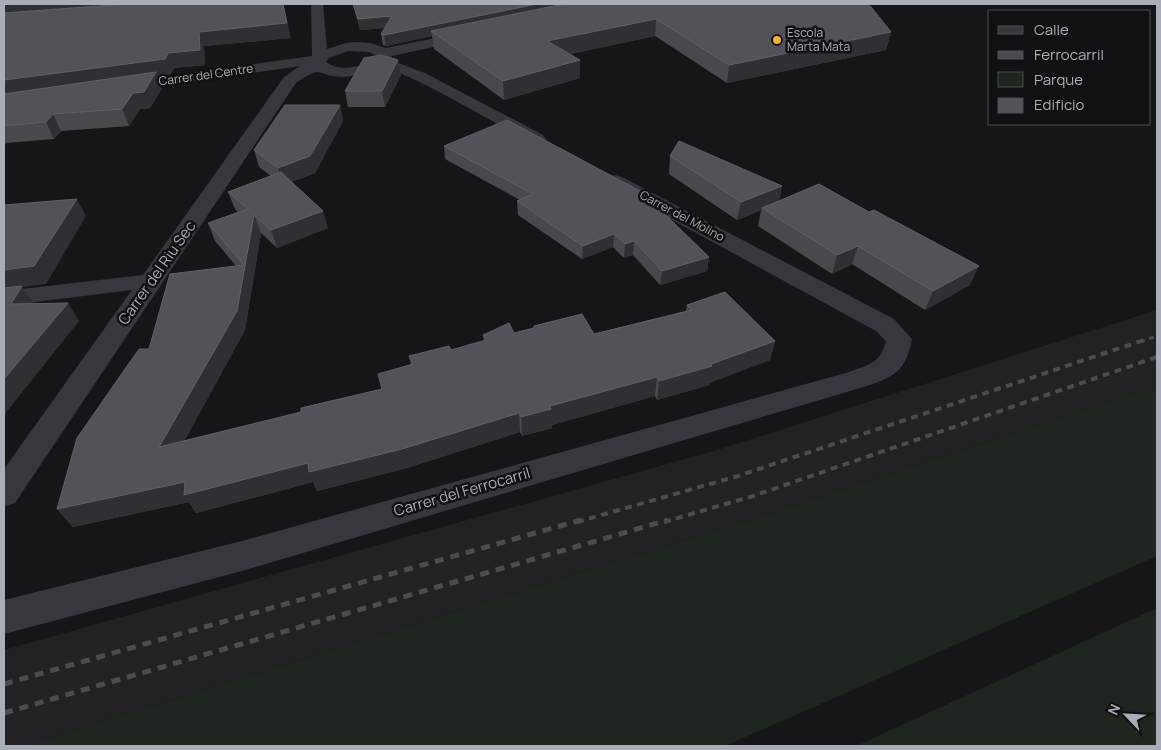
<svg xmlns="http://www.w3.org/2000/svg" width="1161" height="750" font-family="Manrope,sans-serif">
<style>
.built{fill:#222225}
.green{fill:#1e261f}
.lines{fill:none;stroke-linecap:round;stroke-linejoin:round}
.minor{fill:#37383d;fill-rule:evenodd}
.rail-far2{stroke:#4a4c52;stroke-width:3;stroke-dasharray:5 4.5;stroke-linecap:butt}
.rail-far1{stroke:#4a4c52;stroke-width:4;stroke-dasharray:7 5.5;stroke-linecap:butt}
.rail{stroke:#4a4c52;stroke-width:5;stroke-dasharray:9 7;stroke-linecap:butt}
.wall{fill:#47494d}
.shaded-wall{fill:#2f3033}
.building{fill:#525359;stroke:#5f6168}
.poi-dot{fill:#f2b134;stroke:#111113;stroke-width:2}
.labels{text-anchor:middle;stroke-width:5;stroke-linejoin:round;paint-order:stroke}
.far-poi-label{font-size:12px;fill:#a8adb8;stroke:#111113;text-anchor:start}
.far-street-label{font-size:12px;fill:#a8adb8;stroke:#111113}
.street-label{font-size:15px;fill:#a8adb8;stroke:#111113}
</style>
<rect width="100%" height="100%" fill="#161618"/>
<polygon class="built" points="1157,310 1157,385 766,515 24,746 4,746 4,650 717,450"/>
<g class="green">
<polygon points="1157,385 1157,556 725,746 24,746 766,515"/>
<polygon points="1157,608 1157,746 856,746"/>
</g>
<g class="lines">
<g class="minor">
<path d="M 311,4 L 323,4 L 327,49 L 346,43 L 356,42 L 370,43 L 386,48 L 470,31 L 475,32 L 477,35 L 475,38 L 392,56 L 390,60 L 425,73 L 543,135 L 546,139 L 543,143 L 537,144 L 531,143 C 507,130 400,66 381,68 C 370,69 359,76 344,77 C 316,77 324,63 296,83 L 15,503 L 4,507 L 4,469 L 132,290 L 4,306 L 4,291 L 143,275 L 284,77 L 300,66 L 123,92 L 117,90 L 115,87 L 117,84 L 123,82 L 312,56 ZM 348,51 L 369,52 L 377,56 C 364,67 341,73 326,62 L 329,58 Z"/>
<path d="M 615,175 L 622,177 L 894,319 L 912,339 C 906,371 895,376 867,386 L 242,571 L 4,634 L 4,600 L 242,541 L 849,372 C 870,364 880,364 886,341 L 876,331 L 608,185 L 605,181 L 608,177 Z"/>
</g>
<polyline class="rail-far2" points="1140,342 1157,336"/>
<g class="rail-far1">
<polyline points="577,522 738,476 1144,340"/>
<polyline points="664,522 753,496 1157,357"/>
</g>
<g class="rail">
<polyline points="4,684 581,520"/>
<polyline points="4,713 668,520"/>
</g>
</g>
<g class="wall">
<polygon points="4,4 291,38 204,46 205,65 174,68 171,74 157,76 162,88 150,108 140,109 129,126 61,131 54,139 6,143 4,146"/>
<polygon points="353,4 559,4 559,5 891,32 886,50 727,83 655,36 570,54 580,60 580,78 504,100 434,49 432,36 386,46 383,45 381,34 385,28 360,30"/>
<polygon points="401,75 385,107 348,107 345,91"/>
<polygon points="340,105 343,121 315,173 291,182 328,228 277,248 261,233 245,330 184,441 301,412 382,389 378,374 411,365 409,356 451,350 484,341 483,335 514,333 594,334 686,311 687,305 775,341 770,360 709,383 709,385 657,400 655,396 552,425 552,428 522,436 520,432 407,468 317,491 313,482 196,513 189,502 73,527 57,509 149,349 236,266 215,241 208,223 238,212 235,209 228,192 271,176 259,167 254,150"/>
<polygon points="444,146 709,257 707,271 660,285 633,255 624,258 613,247 582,259 518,215 517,201 520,200 445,159"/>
<polygon points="670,156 782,186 779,201 970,285 925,310 852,264 832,274 758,226 761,210 737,220 669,174"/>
</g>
<g class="shaded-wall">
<polygon points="4,4 158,4 4,17"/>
<polygon points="283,4 291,38 204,46 205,65 174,68 171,74 157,76 162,88 150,108 140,109 129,126 122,109 4,97 4,80 168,53 199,32"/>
<polygon points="537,4 559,4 559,10 431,31 432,36 386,46 384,35"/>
<polygon points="392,16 393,27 360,30 358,19"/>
<polygon points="656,19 655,36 548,59 547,41"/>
<polygon points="891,32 886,50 727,83 729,65"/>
<polygon points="398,60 401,75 385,107 382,91"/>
<polygon points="580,60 580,78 504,100 503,81"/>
<polygon points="340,105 343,121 315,173 283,185 278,168"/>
<polygon points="53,114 61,131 54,139 46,122"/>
<polygon points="4,138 6,143 4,146"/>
<polygon points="782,186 778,204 762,208 761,210 737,220 741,202"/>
<polygon points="77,199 86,216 46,284 22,287 34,304 11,304 4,289 4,270"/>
<polygon points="323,211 328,228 277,248 271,230"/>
<polygon points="254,215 261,233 245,330 171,466 159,447 237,311"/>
<polygon points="614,234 613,247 582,259 583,246"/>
<polygon points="634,241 633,255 624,258 625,244"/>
<polygon points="858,246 852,264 832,274 837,255"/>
<polygon points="709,257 707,271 660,285 662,271"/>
<polygon points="979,266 970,285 925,310 933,291"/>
<polygon points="68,303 79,321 4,415 4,379"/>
<polygon points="775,341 770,360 709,383 709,385 657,400 659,381 711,364"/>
<polygon points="657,377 655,396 552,425 552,428 522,436 521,417 550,406"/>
<polygon points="519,413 520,432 407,468 317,491 313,482 196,513 189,502 73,527 57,509 185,482 308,463"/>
</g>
<g class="building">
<polygon points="126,4 283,4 287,23 199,32 200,50 168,53 165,59 4,80 4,13"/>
<polygon points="353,4 537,4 384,35 381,34 392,16 358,19"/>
<polygon points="564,4 867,4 872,8 891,32 729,65 656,19 547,41 580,60 503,81 431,31"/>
<polygon points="381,55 398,60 382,91 345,91 364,58"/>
<polygon points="156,72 144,92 133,93 122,109 53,114 46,122 4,126 4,94"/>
<polygon points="285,105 340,105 310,156 278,168 254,150"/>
<polygon points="507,120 642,192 709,257 662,271 634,241 625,244 614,234 583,246 517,201 533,194 444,146"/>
<polygon points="679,141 782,186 741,202 670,156"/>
<polygon points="281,172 323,211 271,230 254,215 237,311 159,447 301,412 301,408 382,389 378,374 413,364 409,356 449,346 451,350 486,340 483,335 509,323 514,333 534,328 534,326 582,314 594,334 692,310 687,305 725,292 775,341 711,364 712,366 659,381 657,377 550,406 551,409 521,417 519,413 402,449 309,472 308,463 184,495 185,482 57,509 77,438 139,349 149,349 170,274 244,265 208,223 248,209 228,192"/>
<polygon points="819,184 869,212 874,210 979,266 933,291 858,246 837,255 762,208"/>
<polygon points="77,199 34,266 4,270 4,205"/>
<polygon points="22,286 11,304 68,303 4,379 4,288"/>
</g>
<circle class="poi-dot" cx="777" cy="40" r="5"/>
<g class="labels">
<g class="far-poi-label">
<text x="787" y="37">Escola<tspan x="787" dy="14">Marta Mata</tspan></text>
</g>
<g class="far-street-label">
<text transform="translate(206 75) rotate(-8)" y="4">Carrer del Centre</text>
<text transform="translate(682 216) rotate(28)" y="4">Carrer del Molino</text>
</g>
<g class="street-label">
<text transform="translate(157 273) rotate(-55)" y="5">Carrer del Riu Sec</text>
<text transform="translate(462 492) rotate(-16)" y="5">Carrer del Ferrocarril</text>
</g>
</g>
<rect width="1161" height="750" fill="none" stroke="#a8adb8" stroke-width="10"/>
<rect x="988" y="10" width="162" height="115" fill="#111113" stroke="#4d4f55"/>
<rect x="998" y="26" width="25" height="8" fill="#37383d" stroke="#4d4f55"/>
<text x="1034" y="35" font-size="15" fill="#a8adb8">Calle</text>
<rect x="998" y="51" width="25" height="8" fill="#4a4c52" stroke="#4d4f55"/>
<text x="1034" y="60" font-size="15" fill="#a8adb8">Ferrocarril</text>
<rect x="998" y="72" width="25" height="15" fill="#1e261f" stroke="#4d4f55"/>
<text x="1034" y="85" font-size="15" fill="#a8adb8">Parque</text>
<rect x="998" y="98" width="25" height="15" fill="#525359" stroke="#4d4f55"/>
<text x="1034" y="110" font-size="15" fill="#a8adb8">Edificio</text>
<g transform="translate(1126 715) rotate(295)" stroke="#111113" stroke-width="4" paint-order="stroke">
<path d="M0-4L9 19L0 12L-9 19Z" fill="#a8adb8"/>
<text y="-8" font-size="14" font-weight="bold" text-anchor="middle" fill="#a8adb8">N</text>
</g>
</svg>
